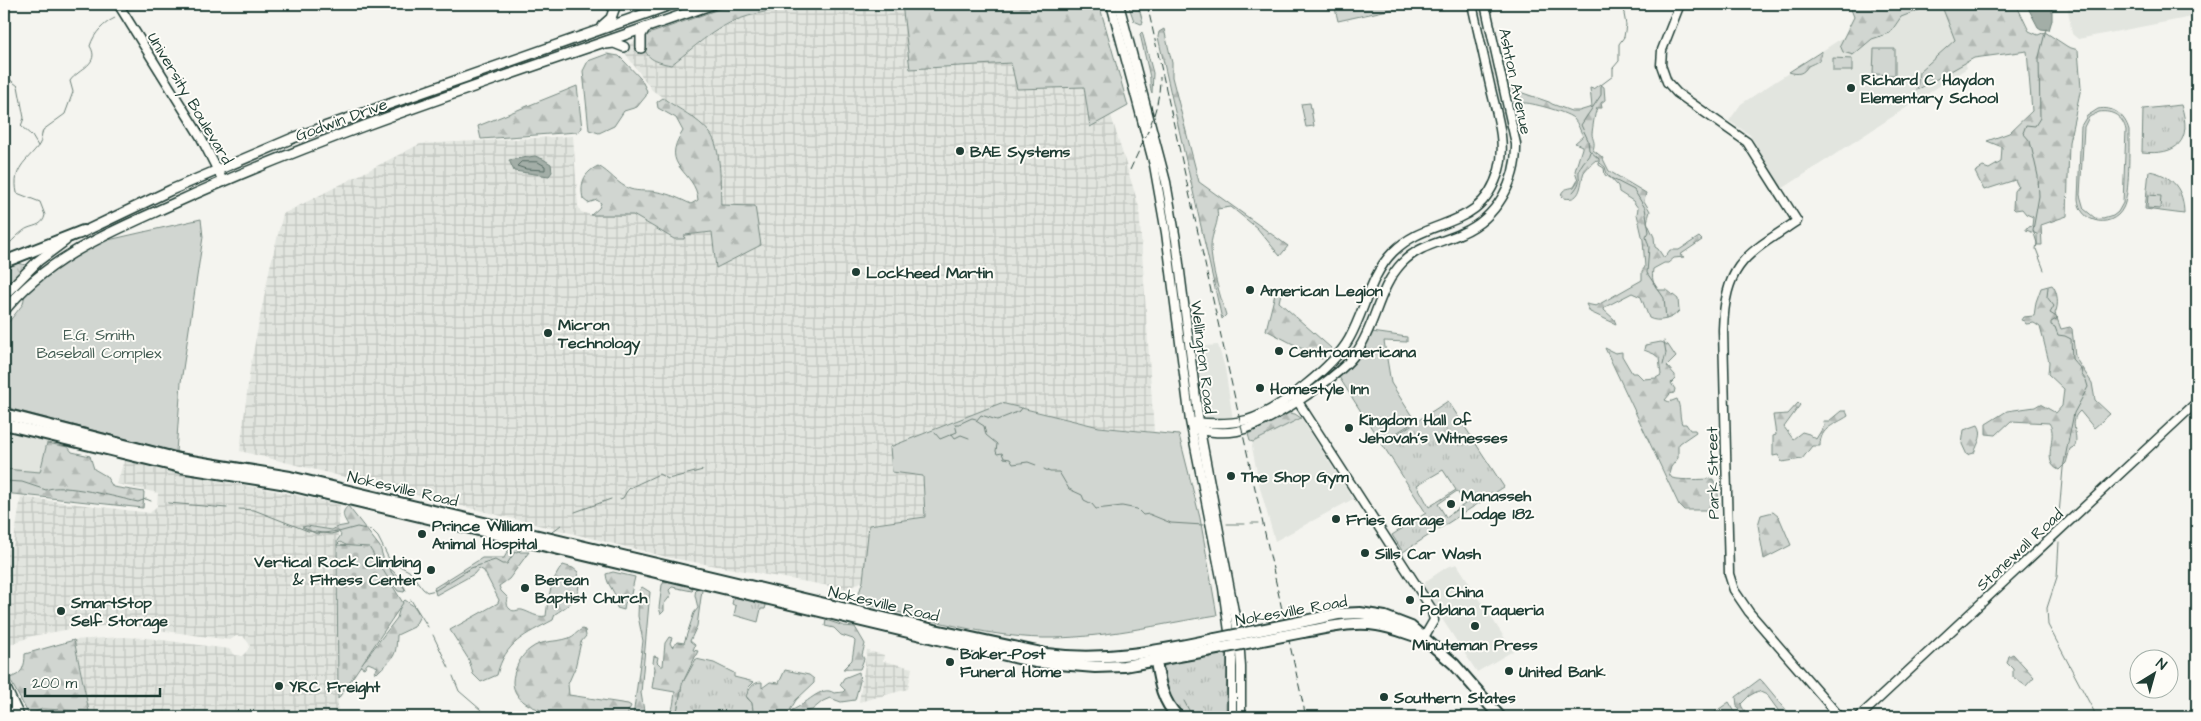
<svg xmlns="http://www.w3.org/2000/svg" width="2201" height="721" font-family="'Architects Daughter',sans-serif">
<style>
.built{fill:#e2e5df}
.industrial{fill:url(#industrial-grid)}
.grass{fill:url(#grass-tufts);stroke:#788a82;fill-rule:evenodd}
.forest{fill:url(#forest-firs);stroke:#788a82}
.cemetery{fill:url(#cemetery-stones);stroke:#788a82}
.park{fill:#d1d6d1;stroke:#788a82;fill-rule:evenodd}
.water{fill:#a3aea7;stroke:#6e8179}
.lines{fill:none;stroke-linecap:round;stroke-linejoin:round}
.shore{stroke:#546a62;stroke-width:1}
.stream{stroke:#6e8179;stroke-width:1}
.secondary-casing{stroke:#1f3d34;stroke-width:11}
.primary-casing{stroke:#1f3d34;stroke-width:12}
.highway-casing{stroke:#1f3d34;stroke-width:14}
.secondary{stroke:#fdfcf7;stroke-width:8}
.primary{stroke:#fdfcf7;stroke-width:9}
.highway{stroke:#fdfcf7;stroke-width:10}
.rail{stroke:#1f3d34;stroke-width:1;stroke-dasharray:8 4;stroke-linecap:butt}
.highway-bridge-casing{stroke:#1f3d34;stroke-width:14;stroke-linecap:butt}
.highway-bridge{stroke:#fdfcf7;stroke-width:10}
.poi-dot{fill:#1f3d34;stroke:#fdfcf7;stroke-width:2}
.labels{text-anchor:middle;stroke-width:4;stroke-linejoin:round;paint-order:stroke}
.poi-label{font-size:16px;font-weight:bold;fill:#1f3d34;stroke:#fdfcf7;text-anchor:start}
.street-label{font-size:16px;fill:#1f3d34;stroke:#fdfcf7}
.park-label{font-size:16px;fill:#435c53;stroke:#fdfcf7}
</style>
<defs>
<pattern id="industrial-grid" width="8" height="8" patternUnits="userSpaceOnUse" patternTransform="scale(1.25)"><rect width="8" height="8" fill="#e2e5df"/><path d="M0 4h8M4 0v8" fill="none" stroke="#c1c5c0"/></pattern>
<pattern id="grass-tufts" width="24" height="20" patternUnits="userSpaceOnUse" patternTransform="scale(1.25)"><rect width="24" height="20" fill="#d1d6d1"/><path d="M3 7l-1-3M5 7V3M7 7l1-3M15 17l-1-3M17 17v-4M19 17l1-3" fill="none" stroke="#b3b9b4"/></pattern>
<pattern id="forest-firs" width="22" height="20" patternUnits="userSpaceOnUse" patternTransform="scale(1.25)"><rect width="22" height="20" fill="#d1d6d1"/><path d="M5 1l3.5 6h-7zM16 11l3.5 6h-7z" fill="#b3b9b4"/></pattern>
<pattern id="cemetery-stones" width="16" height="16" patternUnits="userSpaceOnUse" patternTransform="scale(1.25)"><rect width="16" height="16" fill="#d1d6d1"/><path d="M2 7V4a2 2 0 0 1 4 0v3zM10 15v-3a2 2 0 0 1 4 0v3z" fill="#b3b9b4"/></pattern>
</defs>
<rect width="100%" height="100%" fill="#f4f4ef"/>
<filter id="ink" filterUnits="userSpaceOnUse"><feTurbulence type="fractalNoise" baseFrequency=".02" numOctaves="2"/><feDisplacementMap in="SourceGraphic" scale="10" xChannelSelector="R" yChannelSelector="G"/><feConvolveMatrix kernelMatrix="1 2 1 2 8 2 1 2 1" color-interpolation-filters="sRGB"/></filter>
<g filter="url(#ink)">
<g class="built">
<polygon points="1926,4 1944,4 1967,68 1782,189 1750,135 1729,121 1741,104 1868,21"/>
<polygon points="2067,4 2197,4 2197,16 2078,39 2072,34"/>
<polygon points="1218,345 1225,368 1233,420 1208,418 1201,412 1192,347"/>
<polygon points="1301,418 1353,499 1275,541 1260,488 1252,447 1253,442"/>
<polygon points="4,429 48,439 40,472 4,469"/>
<polygon points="1457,564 1513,651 1477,672 1442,619 1444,617 1424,586 1426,581 1447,567"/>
</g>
<g class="industrial">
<polygon points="819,4 1050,4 1098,73 1139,207 1154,432 1099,427 1001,403 890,447 923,476 925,517 869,525 863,581 847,589 671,558 240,451 250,368 270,267 283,214 420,144 573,136 578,206 581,212 591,215 633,215 674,239 685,237 685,235 712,232 715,267 721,205 714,139 710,133 693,118 652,90 622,49 643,36 671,65 711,34 738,19 776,9"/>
<polygon points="124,460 170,472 276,491 340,505 337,545 338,717 30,717 29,715 42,709 89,711 74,640 121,637 147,638 229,649 235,655 242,656 247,651 250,645 243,636 236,636 230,640 122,625 76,628 32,636 4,647 4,551 13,547 21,497 150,513 157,506 158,493 117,484"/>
<polygon points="867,650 870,650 869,653 872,652 884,655 883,661 912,668 908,689 859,702"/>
</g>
<g class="grass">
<path d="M 2181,105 C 2193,141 2177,156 2142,152 L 2143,109 Z"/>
<path d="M 2149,171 C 2173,175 2184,190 2184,214 L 2145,209 Z"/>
<polygon points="11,262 26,265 4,289 4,264"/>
<path d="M 1448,401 L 1504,487 L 1403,552 L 1392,535 L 1426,513 L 1382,444 ZM 1443,470 L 1456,490 L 1429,507 L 1417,485 ZM 1457,491 L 1465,504 L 1446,517 L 1438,504 Z"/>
<polygon points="734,595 767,602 765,609 761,609 758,622 734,615 736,606 732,604"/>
<path d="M 1227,652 L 1226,717 L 1185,717 C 1172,707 1161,684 1163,667 L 1170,663 Z"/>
<polygon points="696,659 714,663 734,673 734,677 754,682 748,688 747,698 752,703 754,717 676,717 682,684"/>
</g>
<g class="forest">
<path d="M 733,4 L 819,4 C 792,7 765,10 739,19 C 714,28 692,49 671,65 C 651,61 643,57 643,36 Z"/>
<polygon points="902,4 1099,4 1128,106 1090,127 1084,87 1017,89 1011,63 910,69"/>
<polygon points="1128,4 1138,4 1143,23 1141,24 1134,21"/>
<polygon points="1849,4 1935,4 1901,17 1890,33 1872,39 1853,55 1843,52 1840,45 1854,17"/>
<polygon points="1941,4 2016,4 2029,31 2038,35 2045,32 2068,47 2078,50 2081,88 2069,142 2067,216 2041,225 2042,245 2037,245 2037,234 2026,230 2026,228 2032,226 2033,217 2026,214 2022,209 2015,210 2013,208 2014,191 2018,186 2015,180 1984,190 1975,172 1983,167 1989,169 2001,162 2002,147 1987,141 2009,133 2032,111 2027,51 1974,58 1917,90 1919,72 1955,40"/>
<path d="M 1164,29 L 1172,63 L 1172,77 L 1199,182 L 1288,246 L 1280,256 L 1257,228 L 1231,207 L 1217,209 C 1220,224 1211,232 1211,247 C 1211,267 1220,295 1226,315 L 1222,319 L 1158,37 L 1159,32 Z"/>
<path d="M 1142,32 L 1153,73 L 1152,93 C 1149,87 1151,80 1149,73 C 1146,60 1143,47 1140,34 Z"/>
<path d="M 1822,51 C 1821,62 1816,62 1808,66 C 1803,74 1798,75 1789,72 Z"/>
<polygon points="607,54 619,56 624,61 641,79 647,91 646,96 637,107 624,111 614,126 599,133 589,130 583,71 588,61"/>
<path d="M 1600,84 L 1604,87 L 1605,100 L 1601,103 L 1602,108 L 1597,108 C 1594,116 1593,126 1592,133 C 1592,140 1596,141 1593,150 L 1602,157 L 1609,171 L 1646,193 L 1644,201 L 1650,211 L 1647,222 L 1654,237 L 1655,247 L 1658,249 L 1664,258 L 1670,250 L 1679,250 L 1699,237 L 1702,240 L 1680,255 L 1684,257 L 1674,258 L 1668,263 L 1664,263 L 1653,269 C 1652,277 1652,283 1658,290 L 1667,290 L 1678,299 L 1679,311 C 1673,319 1658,323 1649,318 L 1641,297 L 1632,293 L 1605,307 L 1604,310 L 1614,319 L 1616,324 L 1590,312 L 1586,304 L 1596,306 L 1642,280 L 1642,271 L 1645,267 L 1643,240 L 1637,214 L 1638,208 L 1633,201 L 1619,192 L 1618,186 L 1607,174 L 1605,167 L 1596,160 C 1592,163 1587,168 1584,172 C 1580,182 1583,202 1564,198 L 1561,195 C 1563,188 1568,189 1574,187 L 1578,180 L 1575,171 L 1582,148 L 1582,146 L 1575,143 L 1583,136 C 1580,131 1578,123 1574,119 C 1570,113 1533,103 1525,103 C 1520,103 1518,106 1515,109 L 1514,102 L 1517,96 L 1511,87 L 1513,86 L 1517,91 L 1549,102 L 1552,104 L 1571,111 L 1579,111 L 1592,107 L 1590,88 L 1593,89 Z"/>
<polygon points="577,86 582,128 577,132 481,139 478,126"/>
<path d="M 663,98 C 678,109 698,118 710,133 C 722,149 720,185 721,205 L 755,206 L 761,245 L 716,268 L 712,232 L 685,235 L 684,239 L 674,239 L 633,215 L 591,215 L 599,208 L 601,203 L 597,200 L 588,203 L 583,199 C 580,184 583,173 598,166 C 610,172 617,184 630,189 C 639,192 649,190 658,192 C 670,194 680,199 691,204 L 698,200 C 696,170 658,168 683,131 L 676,118 L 658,108 L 657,102 Z"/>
<path d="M 2052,285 C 2058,291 2059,306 2055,313 L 2061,329 L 2070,327 L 2072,329 L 2075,356 L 2078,362 L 2092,383 L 2095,400 L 2110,414 L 2094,428 L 2080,411 C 2068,421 2079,434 2075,446 L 2070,449 L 2066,463 L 2059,470 C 2040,462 2059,436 2049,423 L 2011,421 L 1996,435 L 1986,434 L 1986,424 L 2007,411 L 2035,407 L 2040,404 L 2056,413 L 2062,406 L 2064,389 L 2048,374 L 2049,362 L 2044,342 L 2040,327 L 2034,323 L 2026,324 L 2024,321 L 2021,320 L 2023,317 L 2034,316 L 2036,302 L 2041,288 Z"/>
<polygon points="1279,290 1281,293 1279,302 1331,348 1322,359 1266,330 1275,294"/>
<path d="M 1661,342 L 1668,345 L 1676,357 L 1667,366 L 1675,375 L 1675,379 L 1671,383 L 1675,389 L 1674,393 L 1670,394 L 1665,400 L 1669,402 L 1677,399 C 1681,408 1679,416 1682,424 L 1686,424 L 1690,430 L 1695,430 L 1696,432 L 1680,443 L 1678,446 L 1678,458 L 1671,467 L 1669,474 L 1672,478 C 1685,481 1700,479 1713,479 C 1717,487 1721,501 1717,510 L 1684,510 L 1679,505 L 1605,348 L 1615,353 L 1622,352 L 1622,356 L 1632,373 L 1637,373 L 1643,379 L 1656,378 L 1661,375 L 1659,358 L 1654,354 L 1644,350 L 1645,345 Z"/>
<path d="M 1798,403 L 1800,405 L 1784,427 L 1793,439 L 1802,432 L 1809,434 L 1816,439 L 1824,426 L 1823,421 L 1829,421 L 1841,411 L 1846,411 L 1848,416 C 1835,425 1820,427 1820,446 L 1812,446 L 1802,459 L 1782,462 L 1778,455 L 1773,456 L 1773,436 L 1776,435 L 1773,415 L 1788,414 Z"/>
<polygon points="1289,413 1295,414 1301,418 1253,442 1250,441 1248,434"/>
<path d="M 1978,425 C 1984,434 1978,443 1974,453 L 1967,455 L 1962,444 L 1964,430 Z"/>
<polygon points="47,443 68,447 72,452 90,456 94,469 106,476 113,487 144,492 143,508 4,493 4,469 40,472"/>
<path d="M 348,506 L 380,547 L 385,564 L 395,573 L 405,588 L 404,592 L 398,591 L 392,583 L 390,583 L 359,547 L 348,546 L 340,542 L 337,545 L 337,541 L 341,535 L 338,531 L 317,534 L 302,527 L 307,526 L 332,530 L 337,527 L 348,525 C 344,518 340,513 348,506 Z"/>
<polygon points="1773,512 1779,517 1791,545 1764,559 1758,525 1761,515"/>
<path d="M 512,544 L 520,552 L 529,552 L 509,579 L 499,586 L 501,591 L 508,598 C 507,602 506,606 510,609 C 514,613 517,609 522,610 C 530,612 536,618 546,616 C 548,598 551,579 563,565 L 573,568 L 578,572 C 582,596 574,602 555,614 L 553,620 C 525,635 505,642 497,675 L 481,682 L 473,674 L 469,660 L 450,630 L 498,603 L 499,600 L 484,571 L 479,568 L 474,574 L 436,595 L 434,588 L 482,558 L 504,558 Z"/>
<path d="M 613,572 L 635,577 L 630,598 L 625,603 L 624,610 L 617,608 C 617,589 607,588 606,574 Z"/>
<polygon points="668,581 691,586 693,590 692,591 672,587 669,590 671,595 664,604 664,611 661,614 659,608 662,585 664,582"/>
<polygon points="642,587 650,592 641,693 645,717 633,717 643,641 638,616 639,591"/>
<path d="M 696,588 L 702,590 L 697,626 L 690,641 L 695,645 L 693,650 L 698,651 L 682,684 L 676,717 L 669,717 C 673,711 674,700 675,692 L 652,688 L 655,668 L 653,663 L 654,656 L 658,657 L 657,662 L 661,666 L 663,666 L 665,643 L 669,637 L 672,638 L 670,643 L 672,647 L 678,642 L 684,643 L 694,613 L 698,608 L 695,595 Z"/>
<path d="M 405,600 L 415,607 L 420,616 L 414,627 L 397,635 C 396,659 394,656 377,673 L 374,672 L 378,667 L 368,663 L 364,668 L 360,666 L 397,618 L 401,604 Z"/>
<polygon points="826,620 844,626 855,627 865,644 862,655 864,659 860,669 843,669 852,660 855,641 853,639 841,635 834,628 825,626"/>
<path d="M 582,629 L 585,630 L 586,636 L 581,642 L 575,668 L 568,684 L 569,695 L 628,704 L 631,706 L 628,712 L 628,717 C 597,717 514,721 513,682 C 513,671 521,655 530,649 C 543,639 555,643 569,638 C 574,636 577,632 582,629 Z"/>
<path d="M 74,640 L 89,711 L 42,709 L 29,715 L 9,678 C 22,675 25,667 25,654 Z"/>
<polygon points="2013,654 2034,677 2026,686 2013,677 2013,669 2007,663 2009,656"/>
<path d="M 785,670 L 809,675 L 814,679 L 814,683 L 796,700 L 786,717 L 754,717 L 752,703 L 746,696 C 750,689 752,682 762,682 L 762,688 L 770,682 L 779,683 Z"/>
<path d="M 859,672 L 860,681 L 855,700 L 841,702 L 830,698 L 823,701 L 812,710 L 794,713 L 792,710 C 805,706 821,684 834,693 L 843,692 L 845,690 L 840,685 L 844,678 Z"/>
<polygon points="1760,679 1763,682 1792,717 1783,717 1767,695 1758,691 1749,696 1741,704 1742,707 1749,717 1743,717 1737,706 1736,697"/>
<polygon points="1729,702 1738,717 1726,717 1718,713 1712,717 1708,717"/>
</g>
<polygon class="cemetery" points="337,545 369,547 403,603 338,699"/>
<g class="park">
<polygon points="1334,4 1415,4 1338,21"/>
<polygon points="1874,49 1895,49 1895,75 1873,74"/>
<polygon points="1833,58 1852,59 1852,71 1833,71"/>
<polygon points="1310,103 1314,126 1306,127 1301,104"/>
<path d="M 2098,109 C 2113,106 2125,115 2129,130 C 2129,146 2130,196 2123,208 C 2118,219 2105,224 2094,220 C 2084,217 2079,209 2078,199 L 2081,126 L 2087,116 ZM 2099,112 C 2113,110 2123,117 2126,130 L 2123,203 L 2118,212 L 2113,216 L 2103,219 L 2095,218 L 2084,209 L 2080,195 L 2084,127 L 2089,117 Z"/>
<polygon points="2148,195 2161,196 2160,209 2147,208"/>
<polygon points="201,219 203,237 181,382 176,452 4,407 4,328 23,304 25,294 58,265 104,241"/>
<polygon points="1372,332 1407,337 1407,342 1384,341 1391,383 1415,421 1381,443 1339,377 1360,354"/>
<path d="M 1001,403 L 1099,427 L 1179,435 L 1200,518 L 1217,615 C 1160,624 1101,639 1043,638 C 984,637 914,615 856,602 L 863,581 L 869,525 L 925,517 L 923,476 L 892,472 L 890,447 Z"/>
</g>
<g class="water">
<polygon points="2026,4 2052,4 2052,20 2049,30 2041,29 2038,27"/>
<polygon points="535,156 543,159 551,164 552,172 549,176 514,171 509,160"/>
</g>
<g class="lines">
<polygon class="shore" points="538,162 545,166 545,170 526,169 517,166 521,162"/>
<g class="stream">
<polyline points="1628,4 1624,14 1626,25 1624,37 1619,44 1619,61 1613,68 1613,76 1601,85 1601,95 1581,125 1588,140 1589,150 1599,159 1599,165 1604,168 1605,175 1634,190 1645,208 1649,232 1646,237 1649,247 1647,273 1664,298 1666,319"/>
<polyline points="131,8 138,4"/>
<polyline points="4,75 18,86 24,118 21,126 32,136 38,146"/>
<path d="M 1573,192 C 1585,179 1575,176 1581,166 C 1584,160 1589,158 1590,152"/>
<path d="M 4,249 C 9,244 22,230 28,228 C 36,225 43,225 45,215 L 40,202 L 17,193 C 12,168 26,162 39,145 C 42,141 41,135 43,130 L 65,114 L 73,92 L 70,81 C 78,69 101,64 90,46 C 94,33 104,23 115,18"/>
<polyline points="2044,270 2036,249 2037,243 2033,230 2039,196 2038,176 2030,141 2023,133 2026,125 2035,126 2040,118 2039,57 2046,29"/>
<polyline points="2048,287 2047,297 2054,306 2050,313 2058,318 2051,322 2051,325 2055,327 2058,335 2065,336 2071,339 2072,359 2081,369 2082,375 2086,380 2088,387 2074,413 2063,468 2058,526"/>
<polyline points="1663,365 1666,353 1664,341"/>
<polyline points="1022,408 1020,411 997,420 981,415 976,421 984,426 986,435 997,444 996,451 997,454 1002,453 1004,458 1010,459 1013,464 1028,462 1036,465"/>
<polyline points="935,433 940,439 957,432 955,424 959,424 972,418 976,419"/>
<polyline points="952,434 955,438 961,435 969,438"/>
<polyline points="1044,469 1050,472 1059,472 1069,489 1082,495 1084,500 1092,504 1096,509 1122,506 1137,509 1143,515 1149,514 1171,523 1203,525"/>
<path d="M 4,481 L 22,482 L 46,490 C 61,482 119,498 138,502 L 146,499 L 151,501"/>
<path d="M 620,499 L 623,498 C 625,495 626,491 630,488 C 633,486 655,476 659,474 L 668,479 L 703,470"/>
<polyline points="168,503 227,508"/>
<polyline points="239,509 254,510 308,531 331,534 357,527 371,530 378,537 390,561 409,571 423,589 427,592 436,590 471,568 495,560 502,564 507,564 514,553 525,548"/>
<polyline points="575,512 611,499"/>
<polyline points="1251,523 1258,523"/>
<polyline points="1227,524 1245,524"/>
<polyline points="552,532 561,525"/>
<polyline points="2059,542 2057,577 2047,608 2048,625 2097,717"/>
<polyline points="390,561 391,572 406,590"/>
<polyline points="411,600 428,627"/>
<polyline points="433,635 449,668"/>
<polyline points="453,676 459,691 481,710"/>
<polyline points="1184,701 1190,712 1198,717"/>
</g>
<g class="secondary-casing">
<g id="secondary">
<polyline points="118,4 200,136 223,181"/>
<polyline points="1111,4 1154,165 1166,233 1190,421 1223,588 1232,653 1232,717"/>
<polyline points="1119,4 1166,182 1176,240 1200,430 1239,638 1241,667 1241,717"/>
<path d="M 1680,4 L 1662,50 L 1661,65 L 1667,82 L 1677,93 L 1747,142 L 1797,221 C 1746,255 1725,263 1723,330 L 1729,574 L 1734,590 L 1749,612 L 1840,717"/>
<polyline points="1295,397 1431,608 1434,620 1423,639"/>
<path d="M 1195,422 C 1212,424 1230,424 1247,420 C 1278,411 1334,366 1349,339 C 1365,311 1370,275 1393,252 C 1430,215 1481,232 1499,170 C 1507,142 1496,112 1490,85 C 1484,58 1478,31 1472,4"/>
<path d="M 1195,429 C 1209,432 1223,434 1237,431 C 1267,425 1342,376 1358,350 C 1376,323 1379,287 1402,263 C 1419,245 1441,243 1462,233 C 1497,218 1517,181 1516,144 L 1485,4"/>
<polyline points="4,683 20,717"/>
<polyline points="4,700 12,717"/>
<polyline points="1859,717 2197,402"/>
</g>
</g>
<g class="primary-casing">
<g id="primary">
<polyline points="602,26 611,18 616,4"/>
<polyline points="606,44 614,43 624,47"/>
<polyline points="641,48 641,35 645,28"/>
<polyline points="79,234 171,190 293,138 673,4"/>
<polyline points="4,295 38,261 65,241"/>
<path d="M 4,311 C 49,255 114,231 177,202 C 351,123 534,68 713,4"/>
</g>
</g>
<g class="highway-casing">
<g id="highway">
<polyline points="4,262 83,231"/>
<path d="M 4,414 L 179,459 L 290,477 L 930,629 L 1046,654 C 1103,662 1160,651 1215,639"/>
<polyline points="4,424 180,467 281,483 1035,662 1095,667 1124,666 1217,649"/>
<polyline points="1300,622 1338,614 1360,613 1385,617 1411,627 1454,664 1500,717"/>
<path d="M 1303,632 C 1327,628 1352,621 1377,625 C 1393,627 1407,634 1422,638"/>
<path d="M 1155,656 C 1159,679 1161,700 1178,717"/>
</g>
</g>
<use href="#secondary" class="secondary"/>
<use href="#primary" class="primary"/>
<use href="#highway" class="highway"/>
<g class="rail">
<polyline points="1147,4 1306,717"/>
<path d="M 1130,170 C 1144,139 1160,113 1160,77"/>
</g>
<g class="highway-bridge-casing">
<g id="highway-bridge">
<polyline points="1215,639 1300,622"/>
<polyline points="1217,649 1303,632"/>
</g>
</g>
<use href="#highway-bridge" class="highway-bridge"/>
</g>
</g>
<g class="poi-dot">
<circle cx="1851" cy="88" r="5"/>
<circle cx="960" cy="151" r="5"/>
<circle cx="856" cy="272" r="5"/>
<circle cx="1250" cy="290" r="5"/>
<circle cx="548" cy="333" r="5"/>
<circle cx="1279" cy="351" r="5"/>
<circle cx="1260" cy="388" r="5"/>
<circle cx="1349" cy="428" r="5"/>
<circle cx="1231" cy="476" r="5"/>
<circle cx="1451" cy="504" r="5"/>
<circle cx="1336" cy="519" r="5"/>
<circle cx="422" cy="534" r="5"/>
<circle cx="1365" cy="553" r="5"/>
<circle cx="431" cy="570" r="5"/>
<circle cx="525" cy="588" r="5"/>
<circle cx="1410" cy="600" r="5"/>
<circle cx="61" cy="611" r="5"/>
<circle cx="1475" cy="626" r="5"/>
<circle cx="950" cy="662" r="5"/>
<circle cx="1509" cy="671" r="5"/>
<circle cx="279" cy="686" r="5"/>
<circle cx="1384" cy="697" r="5"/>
</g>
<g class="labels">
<g class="poi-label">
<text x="1861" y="85">Richard C Haydon<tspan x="1861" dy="18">Elementary School</tspan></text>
<text x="970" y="157">BAE Systems</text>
<text x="866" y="278">Lockheed Martin</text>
<text x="1260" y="296">American Legion</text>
<text x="558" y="330">Micron<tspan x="558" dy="18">Technology</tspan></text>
<text x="1289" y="357">Centroamericana</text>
<text x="1270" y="394">Homestyle Inn</text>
<text x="1359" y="425">Kingdom Hall of<tspan x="1359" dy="18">Jehovah's Witnesses</tspan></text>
<text x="1241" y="482">The Shop Gym</text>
<text x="1461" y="501">Manasseh<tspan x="1461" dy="18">Lodge 182</tspan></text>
<text x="1346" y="525">Fries Garage</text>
<text x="432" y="531">Prince William<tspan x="432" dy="18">Animal Hospital</tspan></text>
<text x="1375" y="559">Sills Car Wash</text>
<text x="421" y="567" text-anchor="end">Vertical Rock Climbing<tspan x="421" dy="18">&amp; Fitness Center</tspan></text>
<text x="535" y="585">Berean<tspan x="535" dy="18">Baptist Church</tspan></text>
<text x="1420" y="597">La China<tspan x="1420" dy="18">Poblana Taqueria</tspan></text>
<text x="71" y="608">SmartStop<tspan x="71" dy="18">Self Storage</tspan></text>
<text x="1475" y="650" text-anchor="middle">Minuteman Press</text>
<text x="960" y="659">Baker-Post<tspan x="960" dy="18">Funeral Home</tspan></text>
<text x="1519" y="677">United Bank</text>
<text x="289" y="692">YRC Freight</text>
<text x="1394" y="703">Southern States</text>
</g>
<g class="street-label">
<text transform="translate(1516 81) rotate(78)" y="6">Ashton Avenue</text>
<text transform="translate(191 98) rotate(59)" y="6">University Boulevard</text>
<text transform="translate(341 119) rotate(-20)" y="6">Godwin Drive</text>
<text transform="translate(1204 357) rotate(83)" y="6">Wellington Road</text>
<text transform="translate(1712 473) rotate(-91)" y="6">Park Street</text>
<text transform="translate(403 488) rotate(13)" y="6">Nokesville Road</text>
<text transform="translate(2019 549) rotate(-43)" y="6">Stonewall Road</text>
<text transform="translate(884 603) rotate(13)" y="6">Nokesville Road</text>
<text transform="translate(1291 610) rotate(-10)" y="6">Nokesville Road</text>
</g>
<g class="park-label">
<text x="99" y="340">E.G. Smith<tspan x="99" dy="18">Baseball Complex</tspan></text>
</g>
</g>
<rect width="2201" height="721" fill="none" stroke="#fdfcf7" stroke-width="20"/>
<rect x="10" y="10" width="2181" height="701" fill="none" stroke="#1f3d34" stroke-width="2" filter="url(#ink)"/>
<g transform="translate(2154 674) rotate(37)"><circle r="24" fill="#fdfcf7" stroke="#a4b0a9"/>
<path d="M0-4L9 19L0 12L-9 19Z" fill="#1f3d34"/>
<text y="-8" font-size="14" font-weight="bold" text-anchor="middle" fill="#1f3d34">N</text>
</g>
<path d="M25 688v8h135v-8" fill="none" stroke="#1f3d34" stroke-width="2.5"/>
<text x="32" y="688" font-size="15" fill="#1f3d34" stroke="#fdfcf7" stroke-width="4" paint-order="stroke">200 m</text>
</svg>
